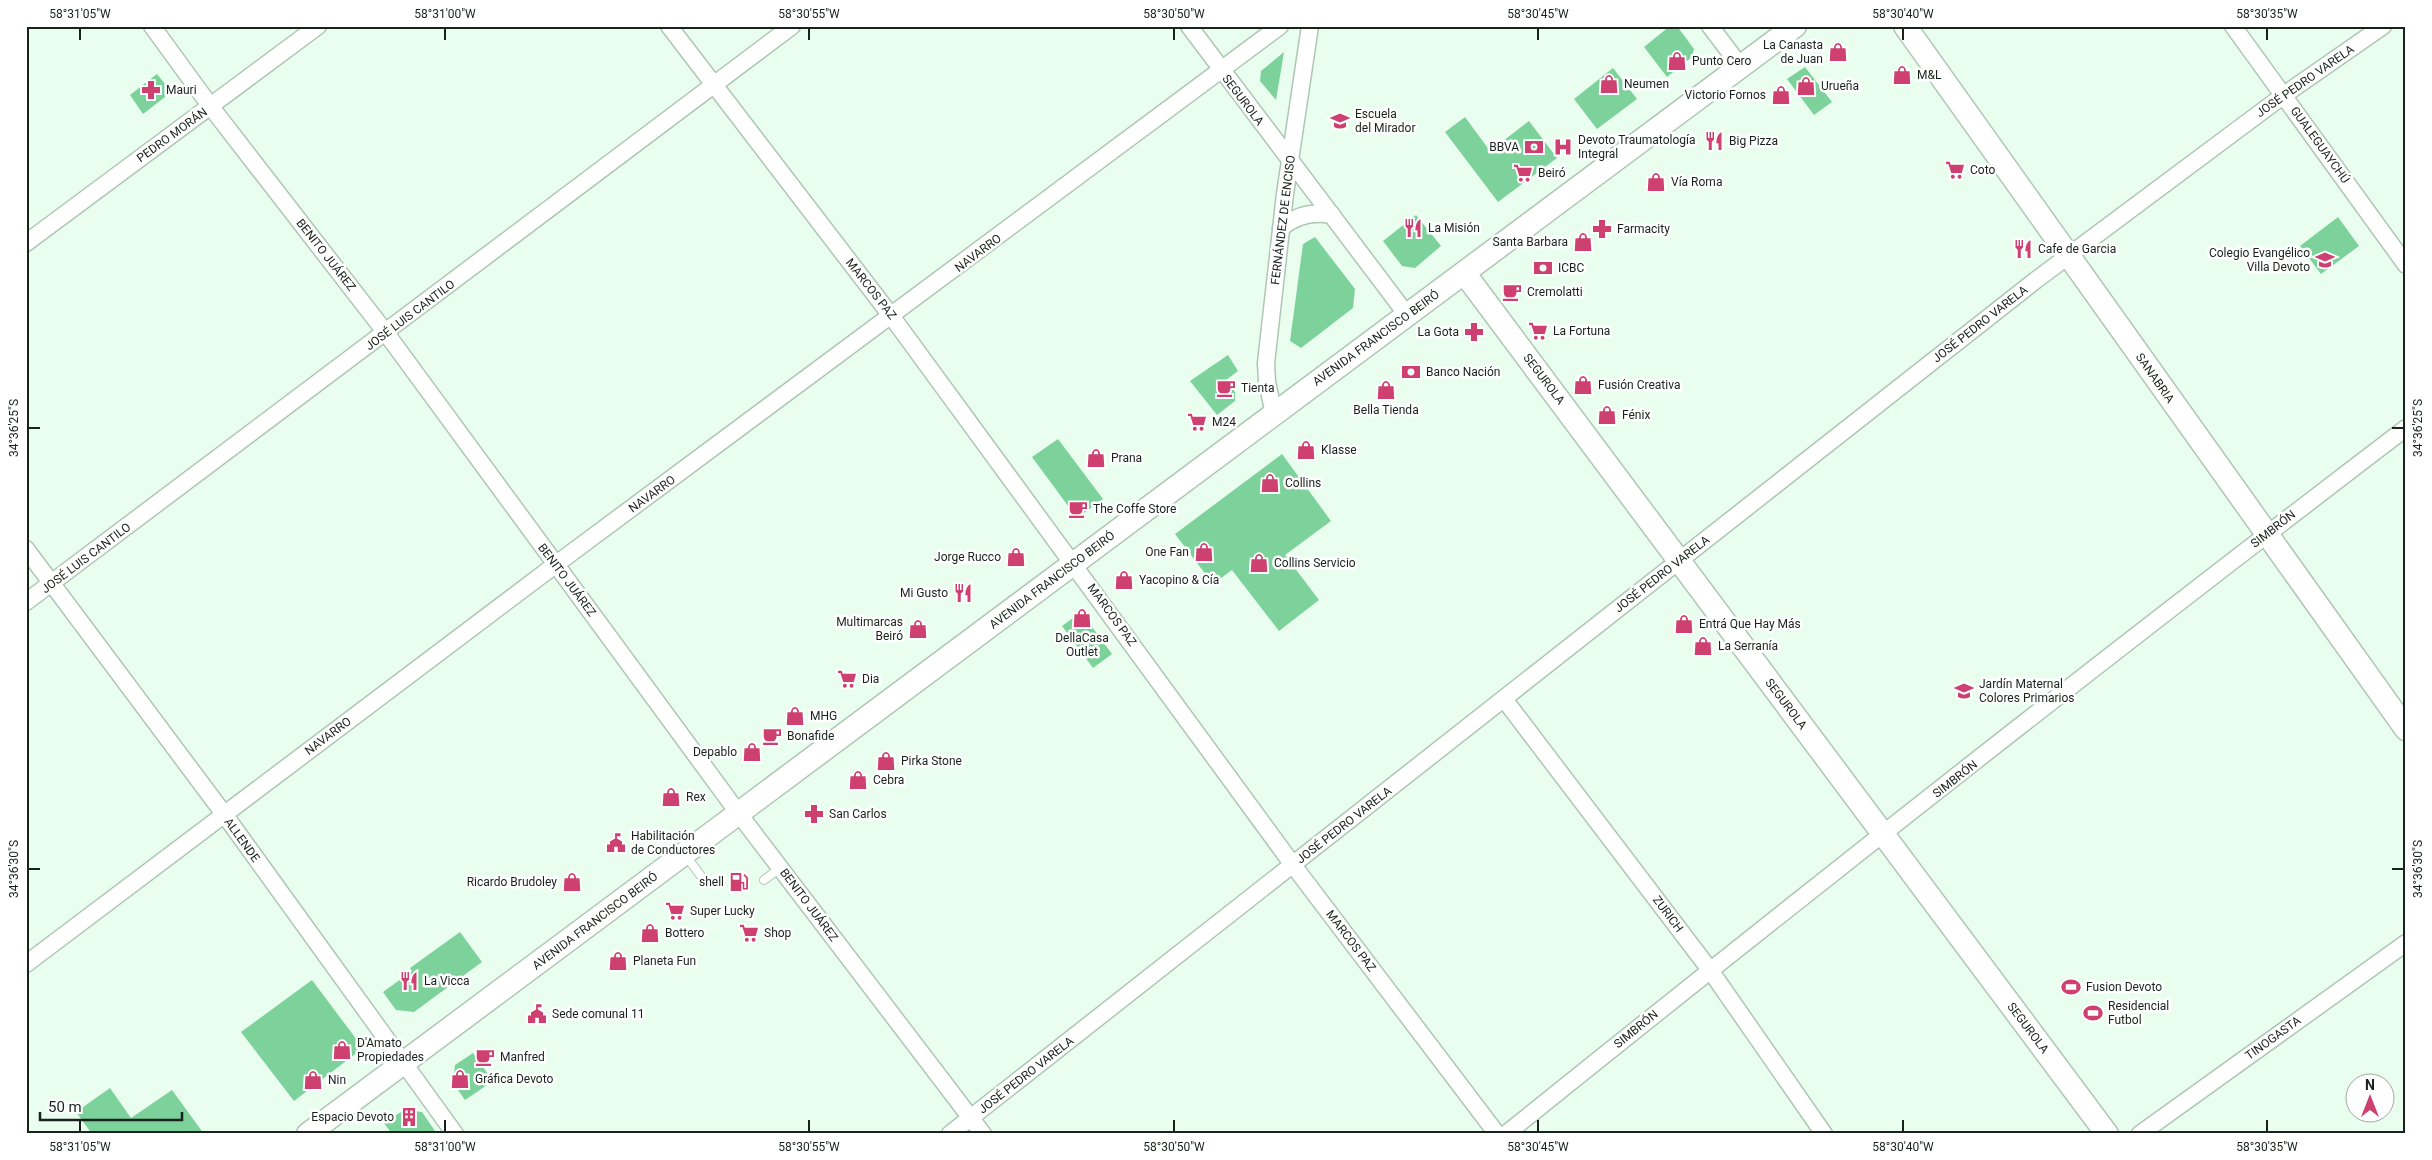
<svg xmlns="http://www.w3.org/2000/svg" width="2432" height="1160" font-family="Roboto,sans-serif">
<style>
.building{fill:#7dd29b}
.lines{fill:none;stroke-linecap:round;stroke-linejoin:round}
.lane-casing{stroke:#aec6b5;stroke-width:10}
.street-casing{stroke:#aec6b5;stroke-width:19}
.secondary-casing{stroke:#aec6b5;stroke-width:25}
.lane{stroke:#fff;stroke-width:8}
.street{stroke:#fff;stroke-width:16}
.secondary{stroke:#fff;stroke-width:22}
.ticks{fill:none;stroke:#19221c;stroke-width:2}
.labels{text-anchor:middle;stroke-width:5;stroke-linejoin:round;paint-order:stroke}
.poi-label{font-size:12px;fill:#19221c;stroke:#fff;text-anchor:start}
.street-label{font-size:12px;fill:#19221c;stroke:#fff}
.neatline{fill:none;stroke:#19221c;stroke-width:2}
.ticks-label{font-size:12px;text-anchor:middle;fill:#19221c}
</style>
<rect width="100%" height="100%" fill="#eafeef"/>
<g class="building">
<polygon points="1670,26 1677,26 1694,49 1692,57 1667,77 1644,47"/>
<polygon points="1284,52 1276,100 1260,81 1261,71"/>
<polygon points="1805,67 1832,102 1814,115 1787,79"/>
<polygon points="1613,68 1637,99 1597,129 1574,99"/>
<polygon points="157,74 165,84 165,97 143,114 130,95"/>
<polygon points="1465,117 1490,151 1529,121 1557,158 1498,202 1445,132"/>
<polygon points="1416,215 1441,246 1415,268 1402,266 1383,241"/>
<polygon points="2338,217 2359,246 2321,274 2300,246"/>
<polygon points="1315,237 1355,289 1353,308 1301,348 1290,341 1303,244"/>
<polygon points="1228,355 1238,371 1226,380 1235,392 1235,401 1217,415 1190,381"/>
<polygon points="1058,439 1103,499 1077,518 1032,457"/>
<polygon points="1282,454 1331,521 1285,555 1319,600 1279,631 1232,570 1213,584 1175,534"/>
<polygon points="1081,612 1112,654 1093,668 1062,626"/>
<polygon points="460,932 482,962 414,1012 396,1010 383,992 412,971 410,968"/>
<polygon points="312,980 363,1048 294,1101 241,1032"/>
<polygon points="473,1053 493,1081 465,1100 453,1083 455,1065"/>
<polygon points="110,1088 131,1118 172,1090 204,1134 92,1134 76,1112"/>
<polygon points="404,1110 422,1112 437,1134 392,1134 384,1123"/>
</g>
<g class="lines">
<g class="lane-casing">
<g id="lane">
<polyline points="686,856 701,876"/>
<polyline points="764,880 780,868"/>
</g>
</g>
<g class="street-casing">
<g id="street">
<polyline points="152,26 211,107 386,333 739,814 983,1134"/>
<polyline points="669,26 892,317 1293,865 1497,1134"/>
<polyline points="1189,26 1407,315"/>
<polyline points="1710,26 1741,67"/>
<polyline points="2233,26 2406,265"/>
<path d="M 1281,228 C 1296,215 1312,211 1332,215"/>
<polyline points="26,243 318,26"/>
<polyline points="1274,414 1267,382 1266,363 1285,194 1310,26"/>
<polyline points="26,549 224,814 455,1134"/>
<polyline points="26,602 792,26"/>
<polyline points="1504,699 1710,970 1824,1134"/>
<polyline points="26,964 555,565 1280,26"/>
<polyline points="950,1134 2036,280 2284,95 2383,26"/>
<path d="M 1506,1134 C 1803,895 2103,659 2406,428"/>
<polyline points="2140,1134 2406,943"/>
</g>
</g>
<g class="secondary-casing">
<g id="secondary">
<polyline points="1905,26 2406,729"/>
<polyline points="1465,274 2107,1134"/>
<polyline points="308,1134 1795,26"/>
</g>
</g>
<use href="#lane" class="lane"/>
<use href="#street" class="street"/>
<use href="#secondary" class="secondary"/>
</g>
<path class="ticks" d="M 80,28 L 80,40M 445,28 L 445,40M 809,28 L 809,40M 1174,28 L 1174,40M 1538,28 L 1538,40M 1903,28 L 1903,40M 2267,28 L 2267,40M 28,428 L 40,428M 2392,428 L 2404,428M 28,869 L 40,869M 2392,869 L 2404,869M 80,1120 L 80,1132M 445,1120 L 445,1132M 809,1120 L 809,1132M 1174,1120 L 1174,1132M 1538,1120 L 1538,1132M 1903,1120 L 1903,1132M 2267,1120 L 2267,1132"/>
<defs>
<g id="shop-bare" transform="scale(1.5)"><path d="M-5-2.5h2.3a2.7 3.5 0 0 1 5.4 0H5L5.5 6h-11ZM-1.5-2.5h3a1.5 2.3 0 0 0-3 0Z" fill="#cd406f" stroke="#fff" stroke-width="2.5" paint-order="stroke"/></g>
<g id="pharmacy-bare" transform="scale(1.5)"><path d="M-2-6h4v4h4v4h-4v4h-4v-4h-4v-4h4Z" fill="#cd406f" stroke="#fff" stroke-width="2.5" paint-order="stroke"/></g>
<g id="school-bare" transform="scale(1.5)"><path d="M0-5L7-2L0 1L-7-2ZM-4 1L0 2.5L4 1V4Q0 6-4 4Z" fill="#cd406f" stroke="#fff" stroke-width="2.5" paint-order="stroke"/></g>
<g id="restaurant-bare" transform="scale(1.5)"><path d="M-5-6h1v4h1v-4h1v4h1v-4h1v5L-1.5 .5V6h-2V.5L-5-1ZM5-6V6H3V1.5H1.5Q1.5-4 5-6Z" fill="#cd406f" stroke="#fff" stroke-width="2.5" paint-order="stroke"/></g>
<g id="bank-bare" transform="scale(1.5)"><path d="M-6-4H6V4H-6ZM0-2.3a2.3 2.3 0 1 0 0 4.6a2.3 2.3 0 1 0 0-4.6Z" fill="#cd406f" stroke="#fff" stroke-width="2.5" paint-order="stroke"/></g>
<g id="hospital-bare" transform="scale(1.5)"><path d="M-5-5h3v3.5h4V-5h3V5h-3V1.5h-4V5h-3Z" fill="#cd406f" stroke="#fff" stroke-width="2.5" paint-order="stroke"/></g>
<g id="supermarket-bare" transform="scale(1.5)"><path d="M-6-5.5h2.5l.6 2H6L4.5 2H-2.5L-4.4-4H-6ZM-1.5 3.2a1.3 1.3 0 1 0 .1 0ZM3 3.2a1.3 1.3 0 1 0 .1 0Z" fill="#cd406f" stroke="#fff" stroke-width="2.5" paint-order="stroke"/></g>
<g id="cafe-bare" transform="scale(1.5)"><path d="M-5.5-4.5H6V0H3Q3 3.5 0 3.5H-2.5Q-5.5 3.5-5.5 0ZM3-3.2v2h1.7v-2ZM-6 4.5H4V6H-6Z" fill="#cd406f" stroke="#fff" stroke-width="2.5" paint-order="stroke"/></g>
<g id="civic-bare" transform="scale(1.5)"><path d="M-.6-6.5H3V-4.5H.6V-3L4-1V1h2V6H-6V1h2V-1L-.6-3ZM-1.2 2.5V6h2.4V2.5Z" fill="#cd406f" stroke="#fff" stroke-width="2.5" paint-order="stroke"/></g>
<g id="fuel-bare" transform="scale(1.5)"><path d="M-5.5-6h7V0h2V4h1.3V-2.5L3-4.5l.8-.8L6-3V5H2.5V1h-1V6h-7ZM-4.2-4.7v3.2H.2V-4.7Z" fill="#cd406f" stroke="#fff" stroke-width="2.5" paint-order="stroke"/></g>
<g id="stadium-bare" transform="scale(1.5)"><path d="M0-5a6.5 5 0 1 0 0 10a6.5 5 0 1 0 0-10ZM-3.5-1.8h7v3.6h-7Z" fill="#cd406f" stroke="#fff" stroke-width="2.5" paint-order="stroke"/></g>
<g id="building-bare" transform="scale(1.5)"><path d="M-4-6H4V6H1V3H-1V6H-4ZM-2.5-4.3h1.7v1.8h-1.7ZM.8-4.3h1.7v1.8H.8ZM-2.5-1h1.7V.8h-1.7ZM.8-1h1.7V.8H.8Z" fill="#cd406f" stroke="#fff" stroke-width="2.5" paint-order="stroke"/></g>
</defs>
<g fill-rule="evenodd">
<use href="#shop-bare" x="1838" y="52"/>
<use href="#shop-bare" x="1677" y="61"/>
<use href="#shop-bare" x="1902" y="75"/>
<use href="#shop-bare" x="1609" y="84"/>
<use href="#shop-bare" x="1806" y="86"/>
<use href="#pharmacy-bare" x="151" y="90"/>
<use href="#shop-bare" x="1781" y="95"/>
<use href="#school-bare" x="1340" y="121"/>
<use href="#restaurant-bare" x="1714" y="141"/>
<use href="#bank-bare" x="1534" y="147"/>
<use href="#hospital-bare" x="1563" y="147"/>
<use href="#supermarket-bare" x="1955" y="170"/>
<use href="#supermarket-bare" x="1523" y="173"/>
<use href="#shop-bare" x="1656" y="182"/>
<use href="#restaurant-bare" x="1413" y="228"/>
<use href="#pharmacy-bare" x="1602" y="229"/>
<use href="#shop-bare" x="1583" y="242"/>
<use href="#restaurant-bare" x="2023" y="249"/>
<use href="#school-bare" x="2325" y="260"/>
<use href="#bank-bare" x="1543" y="268"/>
<use href="#cafe-bare" x="1512" y="292"/>
<use href="#supermarket-bare" x="1538" y="331"/>
<use href="#pharmacy-bare" x="1474" y="332"/>
<use href="#bank-bare" x="1411" y="372"/>
<use href="#shop-bare" x="1583" y="385"/>
<use href="#cafe-bare" x="1226" y="388"/>
<use href="#shop-bare" x="1386" y="390"/>
<use href="#shop-bare" x="1607" y="415"/>
<use href="#supermarket-bare" x="1197" y="422"/>
<use href="#shop-bare" x="1306" y="450"/>
<use href="#shop-bare" x="1096" y="458"/>
<use href="#shop-bare" x="1270" y="483"/>
<use href="#cafe-bare" x="1078" y="509"/>
<use href="#shop-bare" x="1204" y="552"/>
<use href="#shop-bare" x="1016" y="557"/>
<use href="#shop-bare" x="1259" y="563"/>
<use href="#shop-bare" x="1124" y="580"/>
<use href="#restaurant-bare" x="963" y="593"/>
<use href="#shop-bare" x="1082" y="618"/>
<use href="#shop-bare" x="1684" y="624"/>
<use href="#shop-bare" x="918" y="629"/>
<use href="#shop-bare" x="1703" y="646"/>
<use href="#supermarket-bare" x="847" y="679"/>
<use href="#school-bare" x="1964" y="691"/>
<use href="#shop-bare" x="795" y="716"/>
<use href="#cafe-bare" x="772" y="736"/>
<use href="#shop-bare" x="752" y="752"/>
<use href="#shop-bare" x="886" y="761"/>
<use href="#shop-bare" x="858" y="780"/>
<use href="#shop-bare" x="671" y="797"/>
<use href="#pharmacy-bare" x="814" y="814"/>
<use href="#civic-bare" x="616" y="843"/>
<use href="#shop-bare" x="572" y="882"/>
<use href="#fuel-bare" x="739" y="882"/>
<use href="#supermarket-bare" x="675" y="911"/>
<use href="#shop-bare" x="650" y="933"/>
<use href="#supermarket-bare" x="749" y="933"/>
<use href="#shop-bare" x="618" y="961"/>
<use href="#restaurant-bare" x="409" y="981"/>
<use href="#stadium-bare" x="2071" y="987"/>
<use href="#stadium-bare" x="2093" y="1013"/>
<use href="#civic-bare" x="537" y="1014"/>
<use href="#shop-bare" x="342" y="1050"/>
<use href="#cafe-bare" x="485" y="1057"/>
<use href="#shop-bare" x="460" y="1079"/>
<use href="#shop-bare" x="313" y="1080"/>
<use href="#building-bare" x="409" y="1117"/>
</g>
<g class="labels">
<g class="poi-label">
<text x="1823" y="49" text-anchor="end">La Canasta<tspan x="1823" dy="14">de Juan</tspan></text>
<text x="1692" y="65">Punto Cero</text>
<text x="1917" y="79">M&amp;L</text>
<text x="1624" y="88">Neumen</text>
<text x="1821" y="90">Urueña</text>
<text x="166" y="94">Mauri</text>
<text x="1766" y="99" text-anchor="end">Victorio Fornos</text>
<text x="1355" y="118">Escuela<tspan x="1355" dy="14">del Mirador</tspan></text>
<text x="1578" y="144">Devoto Traumatología<tspan x="1578" dy="14">Integral</tspan></text>
<text x="1729" y="145">Big Pizza</text>
<text x="1519" y="151" text-anchor="end">BBVA</text>
<text x="1970" y="174">Coto</text>
<text x="1538" y="177">Beiró</text>
<text x="1671" y="186">Vía Roma</text>
<text x="1428" y="232">La Misión</text>
<text x="1617" y="233">Farmacity</text>
<text x="1568" y="246" text-anchor="end">Santa Barbara</text>
<text x="2038" y="253">Cafe de Garcia</text>
<text x="2310" y="257" text-anchor="end">Colegio Evangélico<tspan x="2310" dy="14">Villa Devoto</tspan></text>
<text x="1558" y="272">ICBC</text>
<text x="1527" y="296">Cremolatti</text>
<text x="1553" y="335">La Fortuna</text>
<text x="1459" y="336" text-anchor="end">La Gota</text>
<text x="1426" y="376">Banco Nación</text>
<text x="1598" y="389">Fusión Creativa</text>
<text x="1241" y="392">Tienta</text>
<text x="1386" y="414" text-anchor="middle">Bella Tienda</text>
<text x="1622" y="419">Fénix</text>
<text x="1212" y="426">M24</text>
<text x="1321" y="454">Klasse</text>
<text x="1111" y="462">Prana</text>
<text x="1285" y="487">Collins</text>
<text x="1093" y="513">The Coffe Store</text>
<text x="1189" y="556" text-anchor="end">One Fan</text>
<text x="1001" y="561" text-anchor="end">Jorge Rucco</text>
<text x="1274" y="567">Collins Servicio</text>
<text x="1139" y="584">Yacopino &amp; Cía</text>
<text x="948" y="597" text-anchor="end">Mi Gusto</text>
<text x="903" y="626" text-anchor="end">Multimarcas<tspan x="903" dy="14">Beiró</tspan></text>
<text x="1699" y="628">Entrá Que Hay Más</text>
<text x="1082" y="642" text-anchor="middle">DellaCasa<tspan x="1082" dy="14">Outlet</tspan></text>
<text x="1718" y="650">La Serranía</text>
<text x="862" y="683">Dia</text>
<text x="1979" y="688">Jardín Maternal<tspan x="1979" dy="14">Colores Primarios</tspan></text>
<text x="810" y="720">MHG</text>
<text x="787" y="740">Bonafide</text>
<text x="737" y="756" text-anchor="end">Depablo</text>
<text x="901" y="765">Pirka Stone</text>
<text x="873" y="784">Cebra</text>
<text x="686" y="801">Rex</text>
<text x="829" y="818">San Carlos</text>
<text x="631" y="840">Habilitación<tspan x="631" dy="14">de Conductores</tspan></text>
<text x="557" y="886" text-anchor="end">Ricardo Brudoley</text>
<text x="724" y="886" text-anchor="end">shell</text>
<text x="690" y="915">Super Lucky</text>
<text x="665" y="937">Bottero</text>
<text x="764" y="937">Shop</text>
<text x="633" y="965">Planeta Fun</text>
<text x="424" y="985">La Vicca</text>
<text x="2086" y="991">Fusion Devoto</text>
<text x="2108" y="1010">Residencial<tspan x="2108" dy="14">Futbol</tspan></text>
<text x="552" y="1018">Sede comunal 11</text>
<text x="357" y="1047">D'Amato<tspan x="357" dy="14">Propiedades</tspan></text>
<text x="500" y="1061">Manfred</text>
<text x="475" y="1083">Gráfica Devoto</text>
<text x="328" y="1084">Nin</text>
<text x="394" y="1121" text-anchor="end">Espacio Devoto</text>
</g>
<g class="street-label">
<text transform="translate(2305 81) rotate(-35)" y="4">JOSÉ PEDRO VARELA</text>
<text transform="translate(1243 100) rotate(53)" y="4">SEGUROLA</text>
<text transform="translate(172 135) rotate(-36)" y="4">PEDRO MORÁN</text>
<text transform="translate(2320 145) rotate(54)" y="4">GUALEGUAYCHÚ</text>
<text transform="translate(1283 220) rotate(-83)" y="4">FERNÁNDEZ DE ENCISO</text>
<text transform="translate(978 253) rotate(-37)" y="4">NAVARRO</text>
<text transform="translate(326 255) rotate(52)" y="4">BENITO JUÁREZ</text>
<text transform="translate(871 289) rotate(52)" y="4">MARCOS PAZ</text>
<text transform="translate(410 315) rotate(-37)" y="4">JOSÉ LUIS CANTILO</text>
<text transform="translate(1980 324) rotate(-38)" y="4">JOSÉ PEDRO VARELA</text>
<text transform="translate(1376 338) rotate(-36)" y="4">AVENIDA FRANCISCO BEIRÓ</text>
<text transform="translate(2155 378) rotate(55)" y="4">SANABRIA</text>
<text transform="translate(1544 379) rotate(53)" y="4">SEGUROLA</text>
<text transform="translate(652 494) rotate(-36)" y="4">NAVARRO</text>
<text transform="translate(2273 529) rotate(-38)" y="4">SIMBRÓN</text>
<text transform="translate(86 558) rotate(-37)" y="4">JOSÉ LUIS CANTILO</text>
<text transform="translate(1662 574) rotate(-38)" y="4">JOSÉ PEDRO VARELA</text>
<text transform="translate(567 580) rotate(53)" y="4">BENITO JUÁREZ</text>
<text transform="translate(1052 580) rotate(-37)" y="4">AVENIDA FRANCISCO BEIRÓ</text>
<text transform="translate(1112 615) rotate(54)" y="4">MARCOS PAZ</text>
<text transform="translate(1786 704) rotate(53)" y="4">SEGUROLA</text>
<text transform="translate(328 736) rotate(-37)" y="4">NAVARRO</text>
<text transform="translate(1955 779) rotate(-38)" y="4">SIMBRÓN</text>
<text transform="translate(1344 825) rotate(-38)" y="4">JOSÉ PEDRO VARELA</text>
<text transform="translate(242 840) rotate(54)" y="4">ALLENDE</text>
<text transform="translate(809 905) rotate(53)" y="4">BENITO JUÁREZ</text>
<text transform="translate(1668 914) rotate(53)" y="4">ZURICH</text>
<text transform="translate(595 921) rotate(-37)" y="4">AVENIDA FRANCISCO BEIRÓ</text>
<text transform="translate(1351 941) rotate(53)" y="4">MARCOS PAZ</text>
<text transform="translate(2028 1028) rotate(53)" y="4">SEGUROLA</text>
<text transform="translate(1636 1029) rotate(-39)" y="4">SIMBRÓN</text>
<text transform="translate(2273 1038) rotate(-36)" y="4">TINOGASTA</text>
<text transform="translate(1026 1075) rotate(-38)" y="4">JOSÉ PEDRO VARELA</text>
</g>
</g>
<rect width="2432" height="1160" fill="none" stroke="#ffffff" stroke-width="55"/>
<g transform="translate(2370 1098)"><circle r="24" fill="#ffffff" stroke="#a3a7a4"/>
<path d="M0-4L9 19L0 12L-9 19Z" fill="#cd406f"/>
<text y="-8" font-size="14" font-weight="bold" text-anchor="middle" fill="#19221c">N</text>
</g>
<path d="M40 1112v8h142v-8" fill="none" stroke="#19221c" stroke-width="2.5"/>
<text x="48" y="1112" font-size="15" fill="#19221c" stroke="#ffffff" stroke-width="4" paint-order="stroke">50 m</text>
<rect x="28" y="28" width="2376" height="1104" class="neatline"/>
<g class="ticks-label">
<text x="80" y="18">58°31'05"W</text>
<text x="445" y="18">58°31'00"W</text>
<text x="809" y="18">58°30'55"W</text>
<text x="1174" y="18">58°30'50"W</text>
<text x="1538" y="18">58°30'45"W</text>
<text x="1903" y="18">58°30'40"W</text>
<text x="2267" y="18">58°30'35"W</text>
<text transform="translate(14 428) rotate(-90)" y="4">34°36'25"S</text>
<text transform="translate(2418 428) rotate(-90)" y="4">34°36'25"S</text>
<text transform="translate(14 869) rotate(-90)" y="4">34°36'30"S</text>
<text transform="translate(2418 869) rotate(-90)" y="4">34°36'30"S</text>
<text x="80" y="1151">58°31'05"W</text>
<text x="445" y="1151">58°31'00"W</text>
<text x="809" y="1151">58°30'55"W</text>
<text x="1174" y="1151">58°30'50"W</text>
<text x="1538" y="1151">58°30'45"W</text>
<text x="1903" y="1151">58°30'40"W</text>
<text x="2267" y="1151">58°30'35"W</text>
</g>
</svg>
